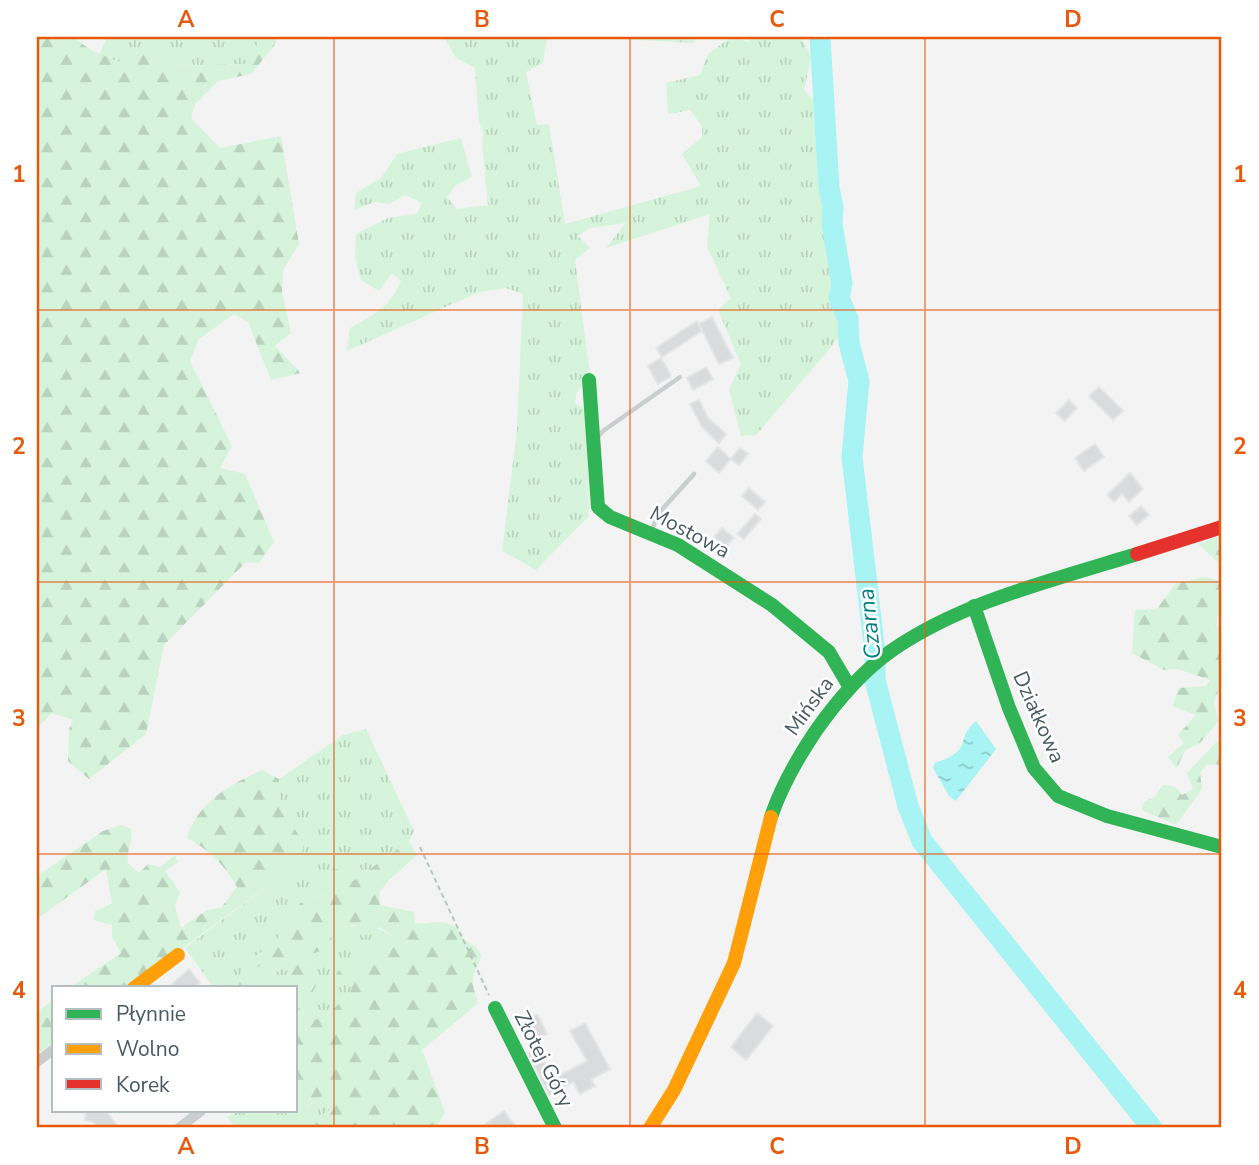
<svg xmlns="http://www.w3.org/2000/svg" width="1259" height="1165" font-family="'Nunito Sans',sans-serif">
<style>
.grass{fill:url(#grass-tufts)}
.forest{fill:url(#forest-firs)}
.water{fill:url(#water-ripples)}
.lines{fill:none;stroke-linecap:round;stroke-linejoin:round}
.river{stroke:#a8f3f4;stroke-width:21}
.building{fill:#dadbdc;stroke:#e4e5e5;stroke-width:2}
.path{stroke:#b8c7bf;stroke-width:2;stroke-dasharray:5 3.5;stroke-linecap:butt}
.lane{stroke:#c9cecf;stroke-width:4.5}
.street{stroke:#c9cecf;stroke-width:10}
.fast{stroke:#30b455;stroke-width:14}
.slow{stroke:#ff9f0a;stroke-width:14}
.jam{stroke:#e5322d;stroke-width:14}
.grid{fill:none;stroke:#e8590c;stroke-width:2;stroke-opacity:0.55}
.labels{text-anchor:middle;stroke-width:5;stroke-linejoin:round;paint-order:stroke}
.street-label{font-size:21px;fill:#485a61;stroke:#fff}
.water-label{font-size:23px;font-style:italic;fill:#067f80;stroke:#fff}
.neatline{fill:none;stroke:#e8590c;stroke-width:2.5}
.grid-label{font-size:23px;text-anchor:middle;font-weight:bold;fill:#e8590c}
</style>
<defs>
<pattern id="grass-tufts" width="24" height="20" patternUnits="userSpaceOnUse" patternTransform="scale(1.75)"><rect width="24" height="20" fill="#d6f4db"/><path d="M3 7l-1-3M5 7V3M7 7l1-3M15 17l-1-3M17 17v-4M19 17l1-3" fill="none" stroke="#b9d3be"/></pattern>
<pattern id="forest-firs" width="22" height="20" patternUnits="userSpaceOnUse" patternTransform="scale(1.75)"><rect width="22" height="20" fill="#d6f4db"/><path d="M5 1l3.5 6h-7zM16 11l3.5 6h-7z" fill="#b9d3be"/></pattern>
<pattern id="water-ripples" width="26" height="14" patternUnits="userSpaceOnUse" patternTransform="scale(1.75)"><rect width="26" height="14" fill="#a8f3f4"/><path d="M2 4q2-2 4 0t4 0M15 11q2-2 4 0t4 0" fill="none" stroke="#8bc8c9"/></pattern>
</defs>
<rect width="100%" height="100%" fill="#f3f3f3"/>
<g class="grass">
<polygon points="107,37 261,37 248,64 170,66 156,54 131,67 100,54"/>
<path d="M 444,37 L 547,37 L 543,63 L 526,72 L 537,125 L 549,124 L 565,224 L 701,186 L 682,154 L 702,137 L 702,126 L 690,110 L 668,114 L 666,83 L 700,75 L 708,54 L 731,37 L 749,42 L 752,37 L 801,37 L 811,57 L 804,90 L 816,103 L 821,177 L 833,272 L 829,296 L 840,312 L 843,333 L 756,435 L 741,436 L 729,390 L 741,364 L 718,310 L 731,298 L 707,247 L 710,214 L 606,248 L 626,223 L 589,228 L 578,236 L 590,248 L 575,260 L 590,375 L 577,392 L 575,402 L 587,412 L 589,516 L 536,570 L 502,551 L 517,430 L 523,294 L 506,288 L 479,292 L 347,351 L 350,328 C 375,314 389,309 401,281 L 392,273 L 379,291 L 361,280 L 355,257 L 356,234 L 388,218 L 417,214 L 422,203 L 405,195 L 389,204 L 375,202 L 354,210 L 356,193 L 382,177 L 397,154 L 461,138 L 472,177 L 456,185 L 447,197 L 457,209 L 488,205 L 482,145 L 483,134 L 479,122 L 475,68 L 456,58 Z"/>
<polygon points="586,37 698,37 693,43"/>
<path d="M 366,729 L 414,831 L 409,841 L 353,881 L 337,869 L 327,894 L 300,903 L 277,940 L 241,967 L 250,970 L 266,964 L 289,970 L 297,992 L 316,986 L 309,969 L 308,955 L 331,948 L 331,930 C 365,922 373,922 401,943 L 363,956 L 348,980 L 353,987 C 343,1001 327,1019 310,1020 L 296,1005 L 296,988 L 281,988 L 278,985 L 258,986 L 255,988 L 214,988 L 185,948 L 291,868 L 302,853 L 303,843 L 279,806 L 279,779 L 343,735 Z"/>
<polygon points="322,1096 337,1105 303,1128 236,1128 227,1117 238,1111 296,1111 296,1104 307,1107"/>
</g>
<g class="forest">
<polygon points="37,37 73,37 91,50 131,67 145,53 156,54 170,66 247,64 261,37 277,37 274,46 251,74 218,81 195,104 191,118 220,148 281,136 299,244 283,270 282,291 291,333 275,346 301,373 271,380 248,322 234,314 199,339 190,361 232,446 220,468 245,474 274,542 259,563 246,562 164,645 146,734 89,779 68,761 69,729 73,720 52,713 37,728"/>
<polygon points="1222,535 1222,566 1198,544"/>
<polygon points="1205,577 1222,581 1222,615 1218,616 1216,626 1222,626 1222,686 1220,686 1214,703 1219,721 1200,743 1185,750 1177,768 1168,757 1184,743 1178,735 1196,715 1172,706 1179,688 1206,686 1210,680 1178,669 1164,670 1132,653 1135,610 1157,609 1176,583"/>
<polygon points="1222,736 1222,765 1207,764 1200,773 1202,789 1176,825 1142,810 1144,802 1154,797 1163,785 1176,787 1182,795 1193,789 1187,773"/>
<path d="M 262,770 L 279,779 L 279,806 L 304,843 L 302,853 L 291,868 L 129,988 L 69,988 L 121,953 L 112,937 L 112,925 L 94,920 L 95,911 L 112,904 L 106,869 L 37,919 L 37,876 L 103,831 L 121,825 L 131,829 C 134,840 126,850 128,863 L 139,873 L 148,864 L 160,867 L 175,855 L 178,862 L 165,871 L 180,892 L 175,906 L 181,928 L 207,910 L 221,908 L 237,887 C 225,865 208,849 187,838 C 197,803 230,784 262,770 Z"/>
<path d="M 409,841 L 417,855 L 388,881 L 379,893 L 380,905 L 414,912 L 415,924 C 438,923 454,916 464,940 C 495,955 474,960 473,981 C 473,988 476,997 478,1003 L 422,1050 L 445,1112 L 436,1128 L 303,1128 L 337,1105 L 322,1096 L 306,1107 L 296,1104 L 296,1005 L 310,1020 C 327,1019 343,1001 352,988 L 348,980 L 336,974 L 343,966 L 354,968 L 362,956 L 400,943 L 380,927 L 362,937 L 356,924 L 332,930 L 331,948 L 308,955 L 309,969 L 316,986 L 310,996 L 297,992 L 288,971 L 283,969 L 276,972 L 266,964 L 251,970 L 246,986 L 239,986 L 241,967 L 277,940 L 300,903 L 327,894 L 330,885 L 329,870 L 337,869 L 353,881 Z"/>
<polygon points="54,999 54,1042 37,1055 37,1012"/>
</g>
<path class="water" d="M 976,721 L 996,749 L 956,801 L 949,796 L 933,768 L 935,763 C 975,750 954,740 976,721 Z"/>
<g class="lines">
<polyline class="river" points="820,37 829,188 833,207 832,224 842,283 839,298 848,319 849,343 859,381 852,457 875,653 875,680 908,806 922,841 1152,1128"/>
</g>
<g class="building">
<polygon points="712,317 733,358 719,364 699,324"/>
<polygon points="697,321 702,331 662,357 656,348"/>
<polygon points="661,358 671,376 658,384 648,366"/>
<polygon points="706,367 713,379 693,390 687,378"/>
<polygon points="1099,387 1123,411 1113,420 1089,396"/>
<polygon points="699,400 708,418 726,434 719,443 702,427 690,404"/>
<polygon points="1069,400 1077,408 1065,421 1056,413"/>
<polygon points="1095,444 1104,457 1084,471 1075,458"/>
<polygon points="718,447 731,459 719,473 706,461"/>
<polygon points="740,448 748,454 739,465 731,459"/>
<polygon points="1130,473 1143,489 1129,502 1122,494 1114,502 1107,495"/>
<polygon points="749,488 765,502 758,510 742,496"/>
<polygon points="1141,506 1149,515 1137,525 1129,516"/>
<polygon points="755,514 761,519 744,539 737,534"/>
<polygon points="722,528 734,538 725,547 714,537"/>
<polygon points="189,969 200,983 193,988 168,988"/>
<polygon points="757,1013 773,1026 746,1060 731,1047"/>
<polygon points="538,1015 547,1034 535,1039 524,1021 530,1016"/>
<polygon points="585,1023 610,1069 591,1079 595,1086 580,1094 573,1082 549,1095 528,1053 537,1048 553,1079 587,1061 570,1031"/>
<polygon points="87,1111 106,1111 119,1128 98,1128 93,1122 85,1120"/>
<polygon points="504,1111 517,1128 481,1128 491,1120"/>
</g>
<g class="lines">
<polyline class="path" points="420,847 489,995"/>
<g class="lane">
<polyline points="597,438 603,431 680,377"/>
<polyline points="652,531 657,515 694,474"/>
</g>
<g class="street">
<polyline points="37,1062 54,1049"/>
<polyline points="179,1128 201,1111"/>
</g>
<g class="fast">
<polyline points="589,380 598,507 610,517 678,545 772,605 829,652 849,686"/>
<polyline points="974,606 1009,708 1034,768 1058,796 1107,816 1222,847"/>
<path d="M 771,817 C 781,787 797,759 815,732 C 836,702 860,673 891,651 C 963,601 1054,580 1137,554"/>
<polyline points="495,1008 555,1128"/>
</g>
<g class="slow">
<polyline points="134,988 178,955"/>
<polyline points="650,1128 674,1090 734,963 771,817"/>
</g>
<polyline class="jam" points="1137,554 1222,527"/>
</g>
<path class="grid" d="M 334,37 L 334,1128M 630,37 L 630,1128M 925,37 L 925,1128M 37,310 L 1222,310M 37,582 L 1222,582M 37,854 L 1222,854"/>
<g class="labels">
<g class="street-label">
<text transform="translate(690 532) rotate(28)" y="7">Mostowa</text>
<text transform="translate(809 706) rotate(-54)" y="7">Mińska</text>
<text transform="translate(1039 717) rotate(66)" y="7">Działkowa</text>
<text transform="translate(544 1059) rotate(63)" y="7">Złotej Góry</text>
</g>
<g class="water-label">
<text transform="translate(869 624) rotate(-96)" y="8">Czarna</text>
</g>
</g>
<rect width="1259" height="1165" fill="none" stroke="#ffffff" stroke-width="77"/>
<rect x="52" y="986" width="245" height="126" fill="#ffffff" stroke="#b6bdc0" stroke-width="2"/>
<rect x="66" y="1009" width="35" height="10" fill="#30b455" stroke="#b6bdc0" stroke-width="2"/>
<text x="116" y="1021" font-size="21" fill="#485a61">Płynnie</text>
<rect x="66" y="1044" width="35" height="10" fill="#ff9f0a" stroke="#b6bdc0" stroke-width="2"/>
<text x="116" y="1056" font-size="21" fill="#485a61">Wolno</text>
<rect x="66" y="1079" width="35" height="10" fill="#e5322d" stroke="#b6bdc0" stroke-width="2"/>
<text x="116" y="1092" font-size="21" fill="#485a61">Korek</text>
<rect x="38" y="38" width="1182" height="1088" class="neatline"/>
<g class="grid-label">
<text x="186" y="27">A</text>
<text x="482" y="27">B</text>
<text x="777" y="27">C</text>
<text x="1073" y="27">D</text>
<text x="19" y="182">1</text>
<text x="1240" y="182">1</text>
<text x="19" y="454">2</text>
<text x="1240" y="454">2</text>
<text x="19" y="726">3</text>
<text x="1240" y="726">3</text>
<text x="19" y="998">4</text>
<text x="1240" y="998">4</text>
<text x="186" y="1154">A</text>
<text x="482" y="1154">B</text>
<text x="777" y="1154">C</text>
<text x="1073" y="1154">D</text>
</g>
</svg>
